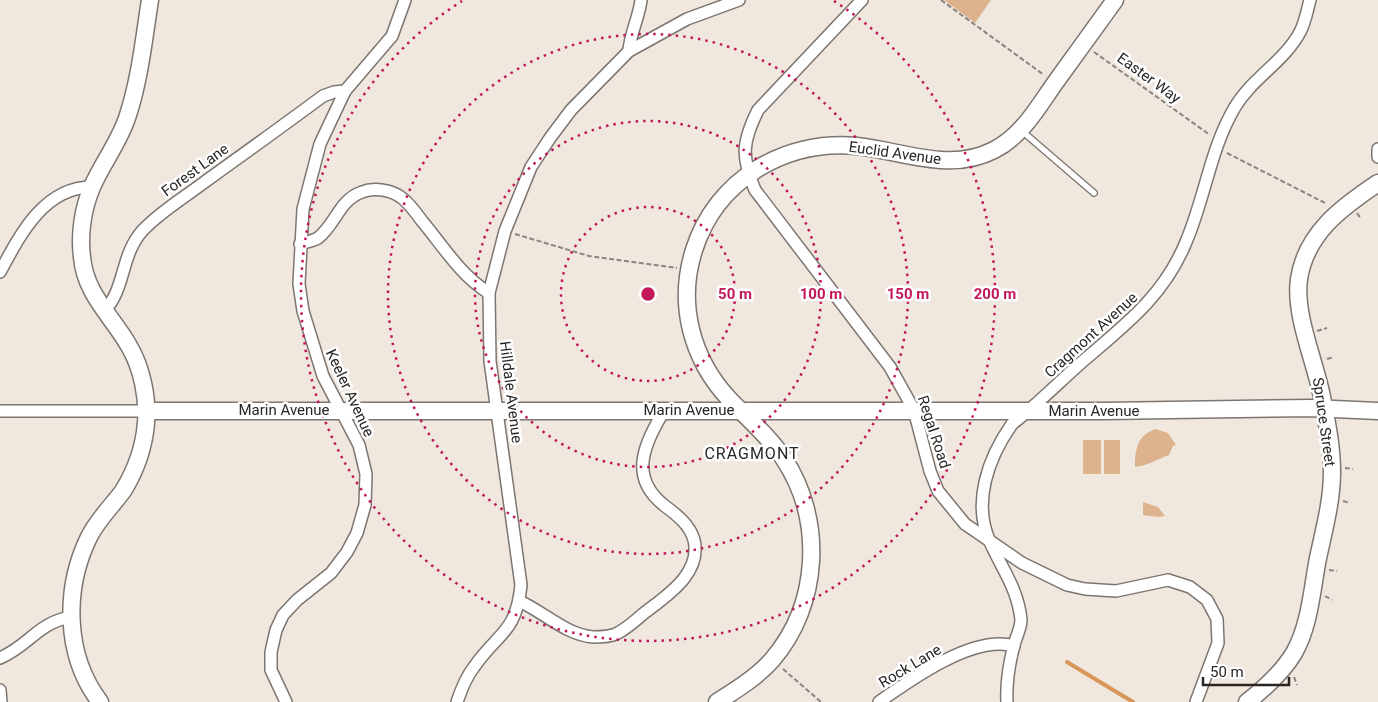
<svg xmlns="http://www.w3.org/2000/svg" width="1378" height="702" font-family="Roboto,sans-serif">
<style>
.green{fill:#ddb38e}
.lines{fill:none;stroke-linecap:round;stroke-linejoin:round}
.stream{stroke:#d89659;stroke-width:4}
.lane-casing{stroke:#7d756f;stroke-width:8}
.street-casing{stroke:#7d756f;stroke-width:14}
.secondary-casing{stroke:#7d756f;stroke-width:19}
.path{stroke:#8b8580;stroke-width:2;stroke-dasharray:5 2.5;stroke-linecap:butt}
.lane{stroke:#fff;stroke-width:5.5}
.street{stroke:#fff;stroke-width:11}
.secondary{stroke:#fff;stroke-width:16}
.ring{fill:none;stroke:#c2185b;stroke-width:2.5;stroke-dasharray:2.5 5}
.labels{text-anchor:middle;stroke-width:5;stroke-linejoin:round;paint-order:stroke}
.street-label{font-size:15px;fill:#292623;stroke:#fff}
.neighbourhood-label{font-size:16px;letter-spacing:1px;fill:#292623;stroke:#fff}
.centre{fill:#c2185b;stroke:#fff;stroke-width:2.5}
.ring-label{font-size:15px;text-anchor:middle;font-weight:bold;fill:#c2185b;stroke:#fff;stroke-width:5;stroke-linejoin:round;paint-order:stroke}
</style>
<rect width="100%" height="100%" fill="#f0e7df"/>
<g class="green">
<polygon points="944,0 991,0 975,23"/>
<path d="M 1155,429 L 1168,433 L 1176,445 L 1173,446 L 1169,455 C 1158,459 1147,466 1135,467 C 1135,450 1137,436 1155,429 Z"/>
<rect x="1083" y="440" width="18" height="34"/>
<rect x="1104" y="440" width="16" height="34"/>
<polygon points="1143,502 1158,507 1165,516 1159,517 1143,515"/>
</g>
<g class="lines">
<polyline class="stream" points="1067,662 1133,702"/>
<g class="lane-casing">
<polyline id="lane" points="1022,131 1094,193"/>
</g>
<g class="street-casing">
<g id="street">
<path d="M 862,0 L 758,110 C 742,142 741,157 755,190 L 890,367 L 914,410 L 930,471 L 938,491 L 965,524 L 1022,563 L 1067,585 L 1085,589 L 1116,591 L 1168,580 L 1190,587 L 1207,600 L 1217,619 L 1218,643 L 1196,702"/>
<path d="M 629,51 C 630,33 639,18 641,0"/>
<polyline points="1378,149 1378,157"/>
<path d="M 300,244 C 306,242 313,241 318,238 C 336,224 339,200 362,192 C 374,187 392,190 402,198 C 410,204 416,213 422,221 C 443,246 461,276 489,293"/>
<path d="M 0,272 C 20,235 44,187 92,187"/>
<path d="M 104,311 C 126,289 120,255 143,230 C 161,211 185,197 206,181 C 245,153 284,125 323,96 L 334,92 L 345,91"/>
<polyline points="0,411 146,411"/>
<path d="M 519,601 C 544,612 566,635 593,637 C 601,637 609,637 616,634 C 626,629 635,621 643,614 C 666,596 702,574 694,540 C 690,525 677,515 665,506 C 627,477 645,443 665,409"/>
<path d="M 0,658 C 30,645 36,624 70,617"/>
<polyline points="0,690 1,702"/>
<polyline points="286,702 271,670 271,652 276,630 283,615 297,600 331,573 347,552 357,533 365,505 366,474 359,445 323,376 303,311 299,284 303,209 320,144 345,91 392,36 405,0"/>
<path d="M 457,702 C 461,690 466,677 474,667 C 498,632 516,634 521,585 L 490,361 L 489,293 L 505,231 L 531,167 L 550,138 L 571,110 L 629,51 L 687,19 L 739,0"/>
<path d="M 879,702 C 910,680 974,634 1014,646"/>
<path d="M 1007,702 C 1006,683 1009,664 1014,645 C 1016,637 1021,628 1021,620 C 1018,589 1002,569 990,542 C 972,503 988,458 1012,424 C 1037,405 1059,382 1083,361 C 1125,325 1164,296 1186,242 C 1205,198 1210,149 1235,107 C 1252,78 1284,62 1300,32 C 1305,23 1307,11 1310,0"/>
</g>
</g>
<g class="secondary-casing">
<g id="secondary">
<polyline points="146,411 1103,411 1312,408 1378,411"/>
<path d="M 100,702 C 64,655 64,588 89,537 C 98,519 112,506 123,491 C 136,470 144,447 146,423 C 148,398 142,368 129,346 C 112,316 85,294 82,257 C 79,234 83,208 92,187 C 103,162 120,141 128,115 C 140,78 144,38 150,0"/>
<path d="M 717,702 C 736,690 757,677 772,660 C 820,604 824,520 784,459 C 769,436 747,418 729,399 C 691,358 677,303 694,250 C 716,180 785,139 857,146 C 903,151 950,173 994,150 C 1022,136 1038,107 1055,83 C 1075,55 1095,28 1115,0"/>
<path d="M 1247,702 C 1265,688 1282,673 1294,653 C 1310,625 1312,589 1318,558 C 1324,530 1332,501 1332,472 C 1332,447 1327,422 1322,397 C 1315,361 1294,315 1299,279 C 1306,233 1342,207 1378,183"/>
</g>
</g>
<g class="path">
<polyline points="941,0 1044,75"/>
<polyline points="1094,52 1210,135"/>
<polyline points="1227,153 1327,204"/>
<polyline points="1357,213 1361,219"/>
<polyline points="515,234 589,256 677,268"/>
<polyline points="1317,331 1327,328"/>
<polyline points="1327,359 1334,357"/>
<polyline points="1345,468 1353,469"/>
<polyline points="1343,501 1350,503"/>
<polyline points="1329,570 1337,571"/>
<polyline points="1325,596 1332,600"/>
<polyline points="783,669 821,702"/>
<polyline points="1294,677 1297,685"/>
</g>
<use href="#lane" class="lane"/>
<use href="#street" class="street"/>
<use href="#secondary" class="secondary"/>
</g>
<g class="ring">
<circle cx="648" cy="294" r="87"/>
<circle cx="648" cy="294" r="173"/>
<circle cx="648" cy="294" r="260"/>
<path d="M834 1A347 347 0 1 1 462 1"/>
</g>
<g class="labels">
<g class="street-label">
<text transform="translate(1149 78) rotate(36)" y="5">Easter Way</text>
<text transform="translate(895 153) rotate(8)" y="5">Euclid Avenue</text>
<text transform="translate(195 170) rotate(-36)" y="5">Forest Lane</text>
<text transform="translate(1091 335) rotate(-42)" y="5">Cragmont Avenue</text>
<text transform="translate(511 392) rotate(83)" y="5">Hilldale Avenue</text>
<text transform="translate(350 393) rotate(65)" y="5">Keeler Avenue</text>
<text x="284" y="415">Marin Avenue</text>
<text x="689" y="415">Marin Avenue</text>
<text x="1094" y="416">Marin Avenue</text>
<text transform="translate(1324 422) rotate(82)" y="5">Spruce Street</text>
<text transform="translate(934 432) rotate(72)" y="5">Regal Road</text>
<text transform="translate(910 666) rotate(-31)" y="5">Rock Lane</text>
</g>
<g class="neighbourhood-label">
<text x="752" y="459">CRAGMONT</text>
</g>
</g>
<circle cx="648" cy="294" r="8" class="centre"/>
<g class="ring-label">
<text x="735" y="299">50 m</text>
<text x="821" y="299">100 m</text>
<text x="908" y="299">150 m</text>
<text x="995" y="299">200 m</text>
</g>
<path d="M1203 677v8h86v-8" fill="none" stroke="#292623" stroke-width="2.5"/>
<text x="1210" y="677" font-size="15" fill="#292623" stroke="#ffffff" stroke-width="4" paint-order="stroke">50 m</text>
</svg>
